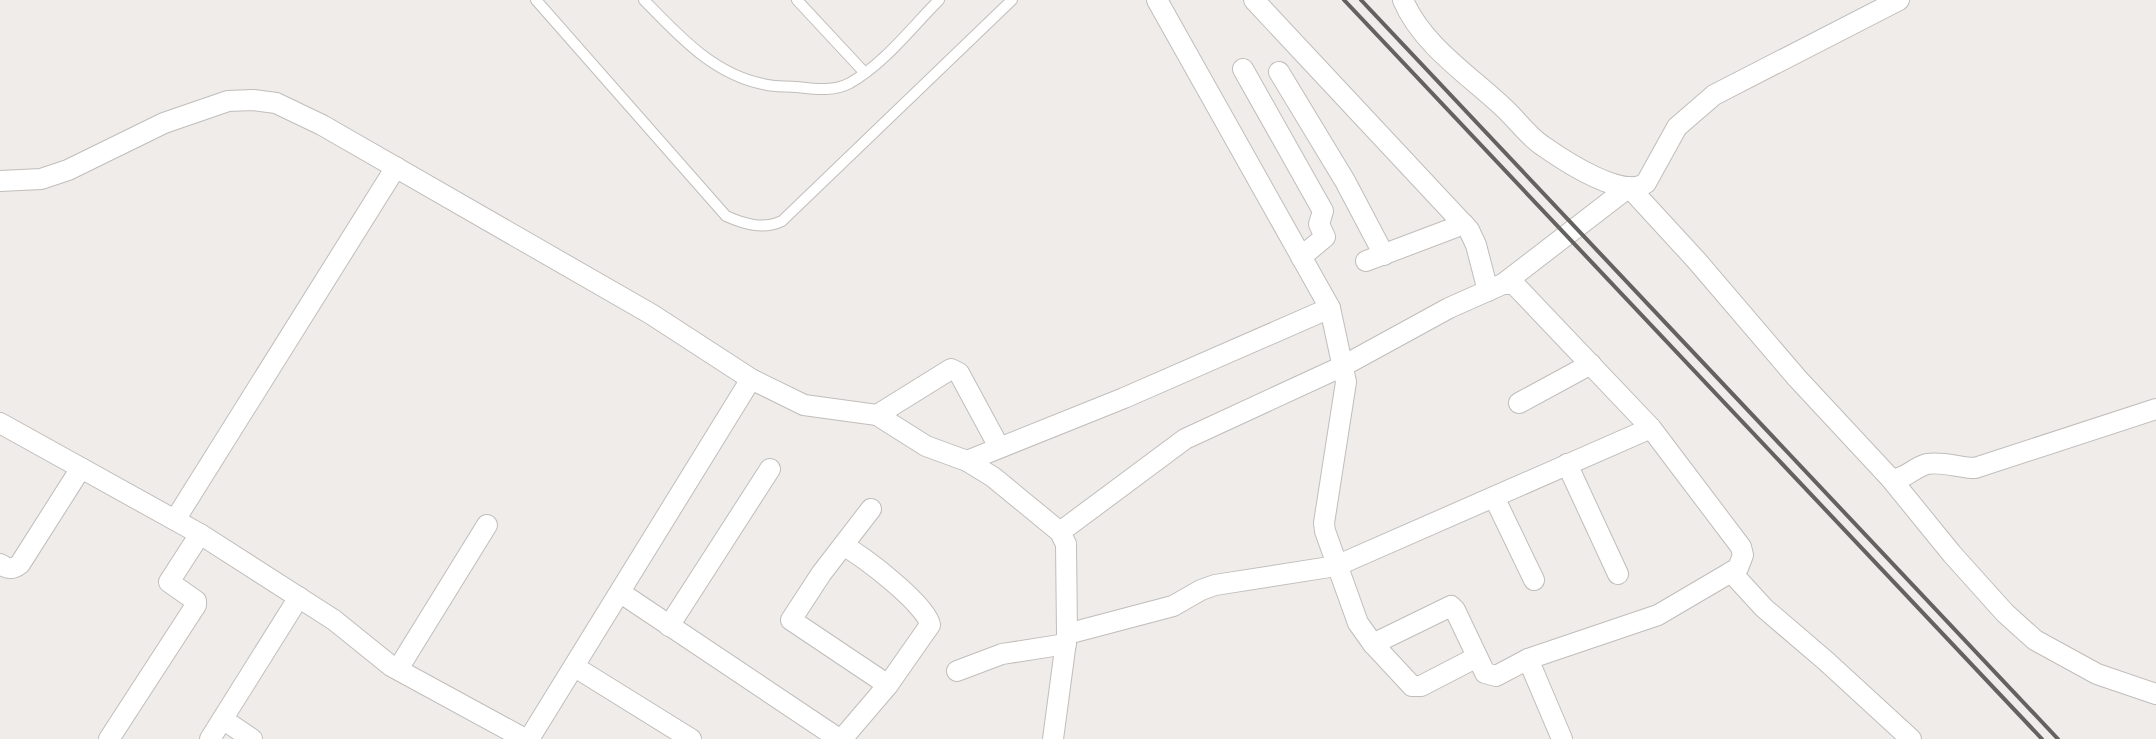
<svg xmlns="http://www.w3.org/2000/svg" width="2156" height="739" font-family="'Archivo Narrow',sans-serif">
<style>
.lines{fill:none;stroke-linecap:round;stroke-linejoin:round}
.service-casing{stroke:#c0bdbb;stroke-width:12}
.minor-casing{stroke:#c0bdbb;stroke-width:22}
.service{stroke:#fff;stroke-width:10}
.minor{stroke:#fff;stroke-width:20}
.rail{stroke:#646261;stroke-width:4}
</style>
<rect width="100%" height="100%" fill="#efecea"/>
<g class="lines">
<g class="service-casing">
<g id="service">
<path d="M 536,0 L 726,216 C 744,224 763,230 782,221 L 1012,0"/>
<path d="M 644,0 C 678,35 713,74 763,84 C 774,87 786,86 797,87 C 815,89 833,92 850,83 C 884,64 912,27 939,0"/>
<polyline points="797,0 864,72"/>
</g>
</g>
<g class="minor-casing">
<g id="minor">
<polyline points="1254,0 1469,230 1476,245 1488,291"/>
<path d="M 1403,0 C 1422,45 1469,75 1504,108 C 1517,120 1528,136 1543,146 C 1563,160 1623,200 1646,183 L 1677,127 L 1714,95 L 1899,0"/>
<polyline points="1243,69 1323,211 1319,224 1325,237 1301,257"/>
<polyline points="1279,72 1345,181 1384,255"/>
<polyline points="0,181 41,179 68,170 164,123 228,101 253,100 276,103 322,125 651,314 751,379 804,405 877,415 926,446 967,461 1124,398 1330,308 1157,0"/>
<polyline points="1366,261 1464,224"/>
<path d="M 1503,284 L 1629,187 L 1697,261 L 1797,378 L 1891,479 C 1905,480 1914,467 1927,464 C 1943,461 1959,468 1975,468 L 2156,409"/>
<polyline points="1330,308 1346,382 1324,523 1325,531 1358,623 1373,644 1412,686 1421,686 1477,657"/>
<polyline points="1519,403 1591,364"/>
<polyline points="877,415 951,369 959,373 999,447"/>
<polyline points="0,423 200,534 334,620 391,666 525,739"/>
<polyline points="967,461 993,477 1060,532 1066,544 1067,634 1053,739"/>
<polyline points="1567,464 1618,574"/>
<polyline points="1891,479 1952,554 2005,613 2035,640 2097,674 2156,694"/>
<polyline points="1494,497 1534,580"/>
<polyline points="871,509 821,574 791,620 888,685"/>
<polyline points="175,520 396,167"/>
<polyline points="1060,532 1185,439 1343,366 1449,308 1503,284 1514,284 1651,428 1741,547 1743,555 1738,568 1658,615 1528,659 1496,676 1485,673 1455,610 1451,606 1373,644"/>
<path d="M 0,564 C 8,569 13,570 20,564 L 81,468"/>
<polyline points="1731,572 1764,608 1826,661 1911,739"/>
<polyline points="621,593 839,739"/>
<polyline points="669,626 770,469"/>
<polyline points="1067,634 1173,606 1201,590 1215,585 1336,566 1651,428"/>
<polyline points="1528,659 1562,739"/>
<polyline points="575,667 691,739"/>
<polyline points="398,669 487,525"/>
<polyline points="957,671 1002,654 1066,644"/>
<polyline points="224,720 252,739"/>
<polyline points="109,739 196,605 196,601 169,582 200,534"/>
<polyline points="210,739 299,597"/>
<polyline points="529,739 751,379"/>
<path d="M 842,739 L 888,685 L 930,625 C 928,606 862,555 844,546"/>
</g>
</g>
<use href="#service" class="service"/>
<use href="#minor" class="minor"/>
<g class="rail">
<polyline points="1344,0 2042,739"/>
<polyline points="1361,0 2058,739"/>
</g>
</g>
</svg>
